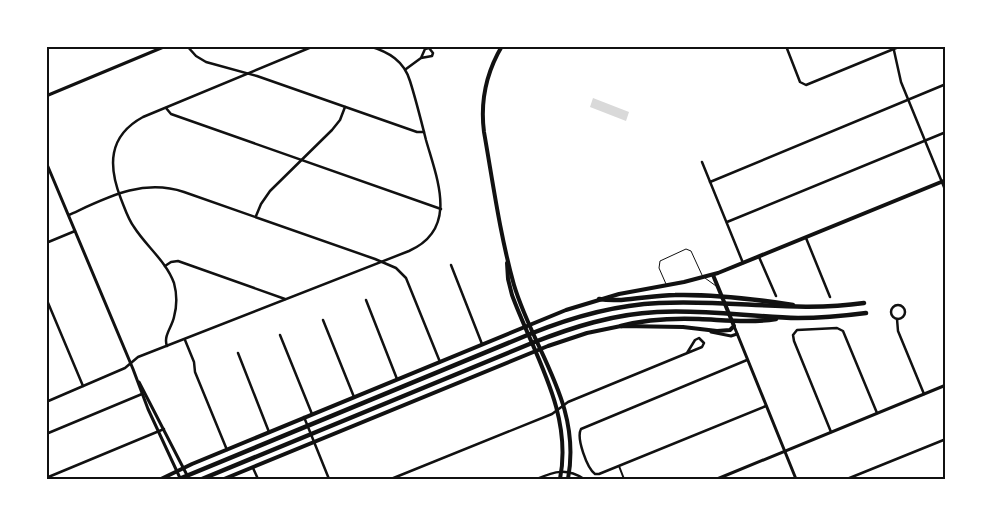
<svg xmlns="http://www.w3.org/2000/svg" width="992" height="525" font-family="'Asap Condensed',sans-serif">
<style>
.water{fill:#d9d9d9}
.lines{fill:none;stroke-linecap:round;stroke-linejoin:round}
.service{stroke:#111;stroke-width:1}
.pedestrian{stroke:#111;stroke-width:2}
.minor{stroke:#111;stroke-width:2.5}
.tertiary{stroke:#111;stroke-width:3}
.secondary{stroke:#111;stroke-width:4}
.motorway{stroke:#111;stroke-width:4.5}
.neatline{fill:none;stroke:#111;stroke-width:2}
</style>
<rect width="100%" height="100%" fill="#fff"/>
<polygon class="water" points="593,98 629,112 626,121 590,107"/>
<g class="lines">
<g class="service">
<polyline points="705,278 716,286"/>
<polyline points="666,284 659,268 660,261 686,249 691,251 702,275"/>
</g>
<polyline class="pedestrian" points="619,466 624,479"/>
<g class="minor">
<polyline points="187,46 196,56 206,62 257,76 417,132 424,132"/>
<polyline points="786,46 800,82 806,85 901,46"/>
<polyline points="893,46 901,82 946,192"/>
<polyline points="406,69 421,58 432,56 433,53 429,48 425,49 421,58"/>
<polyline points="166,108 171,114 441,209"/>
<polyline points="702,162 743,263"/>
<polyline points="710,182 946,84"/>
<path d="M 69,215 C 106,198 142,178 184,192 L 375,259 L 396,268 L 406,278 L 440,362"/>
<polyline points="256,216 261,204 270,191 332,130 340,120 345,107"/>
<polyline points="727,222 946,132"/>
<polyline points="806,238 830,297"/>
<polyline points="46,243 75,231"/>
<polyline points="759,257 776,296"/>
<polyline points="451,265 482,344"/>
<polyline points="165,266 171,262 178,261 285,299"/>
<polyline points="46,298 83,386"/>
<polyline points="366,300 397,379"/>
<circle cx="898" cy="312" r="7"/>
<polyline points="897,319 898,331 924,394"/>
<polyline points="323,320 354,397"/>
<polyline points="280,335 312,414"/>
<polyline points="185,340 194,362 195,372 227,450"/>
<path d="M 167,346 C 163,336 172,327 174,317 C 177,306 177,294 174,283 C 166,261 146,246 134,227 C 128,219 125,209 121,199 C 108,166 108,136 143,117 L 314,46"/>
<polyline points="238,353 269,432"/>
<path d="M 747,360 L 581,429 C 576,438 587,468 595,474 L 599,474 L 766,406"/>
<path d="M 46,402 L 125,368 L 138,357 L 409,251 C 459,229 437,179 426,140 C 421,120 416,100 410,81 C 404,61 389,52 369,46"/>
<polyline points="304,417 329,479"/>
<polyline points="831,432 794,341 793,335 797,330 837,328 843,331 877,413"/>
<polyline points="46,434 142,394"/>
<polyline points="253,468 258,479"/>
<polyline points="46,478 164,429"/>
<polyline points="391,479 552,414 568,402 702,347 704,343 699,338 695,340 687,353"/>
<path d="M 537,479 C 555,471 567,468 584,479"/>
<polyline points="847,479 946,439"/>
</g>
<g class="tertiary">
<polyline points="46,96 166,46"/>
<polyline points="46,162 133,369 148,409 180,478"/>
<polyline points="734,326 796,479"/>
<polyline points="711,332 731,336 737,334"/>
<polyline points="139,382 189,479"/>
<polyline points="717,479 946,385"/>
</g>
<g class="secondary">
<path d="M 502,46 C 486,73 480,101 484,132 C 493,183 500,235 514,285 C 534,352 582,404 568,479"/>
<path d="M 507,263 L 508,279 L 512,295 C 534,355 573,413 560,479"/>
<polyline points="161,479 192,464 566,310 619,294 684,282 718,273 946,180"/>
<polyline points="224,479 548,346 587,333 621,326 683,327 717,331 730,330 734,326 713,275"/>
</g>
<g class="motorway">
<path d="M 599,299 C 623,303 650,295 675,295 C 715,294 754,299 793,305"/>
<path d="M 621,326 C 647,319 672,318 699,319 C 725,320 750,323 776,319"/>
<path d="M 179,479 L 530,334 C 572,317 614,305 659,303 C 728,299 796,313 864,303"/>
<path d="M 202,479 L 532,343 C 573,327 614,314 657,312 C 704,309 751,317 798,318 C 820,318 843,316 866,313"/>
</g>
</g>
<rect width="992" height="525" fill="none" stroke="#ffffff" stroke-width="95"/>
<rect x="48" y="48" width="896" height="430" class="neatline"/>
</svg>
